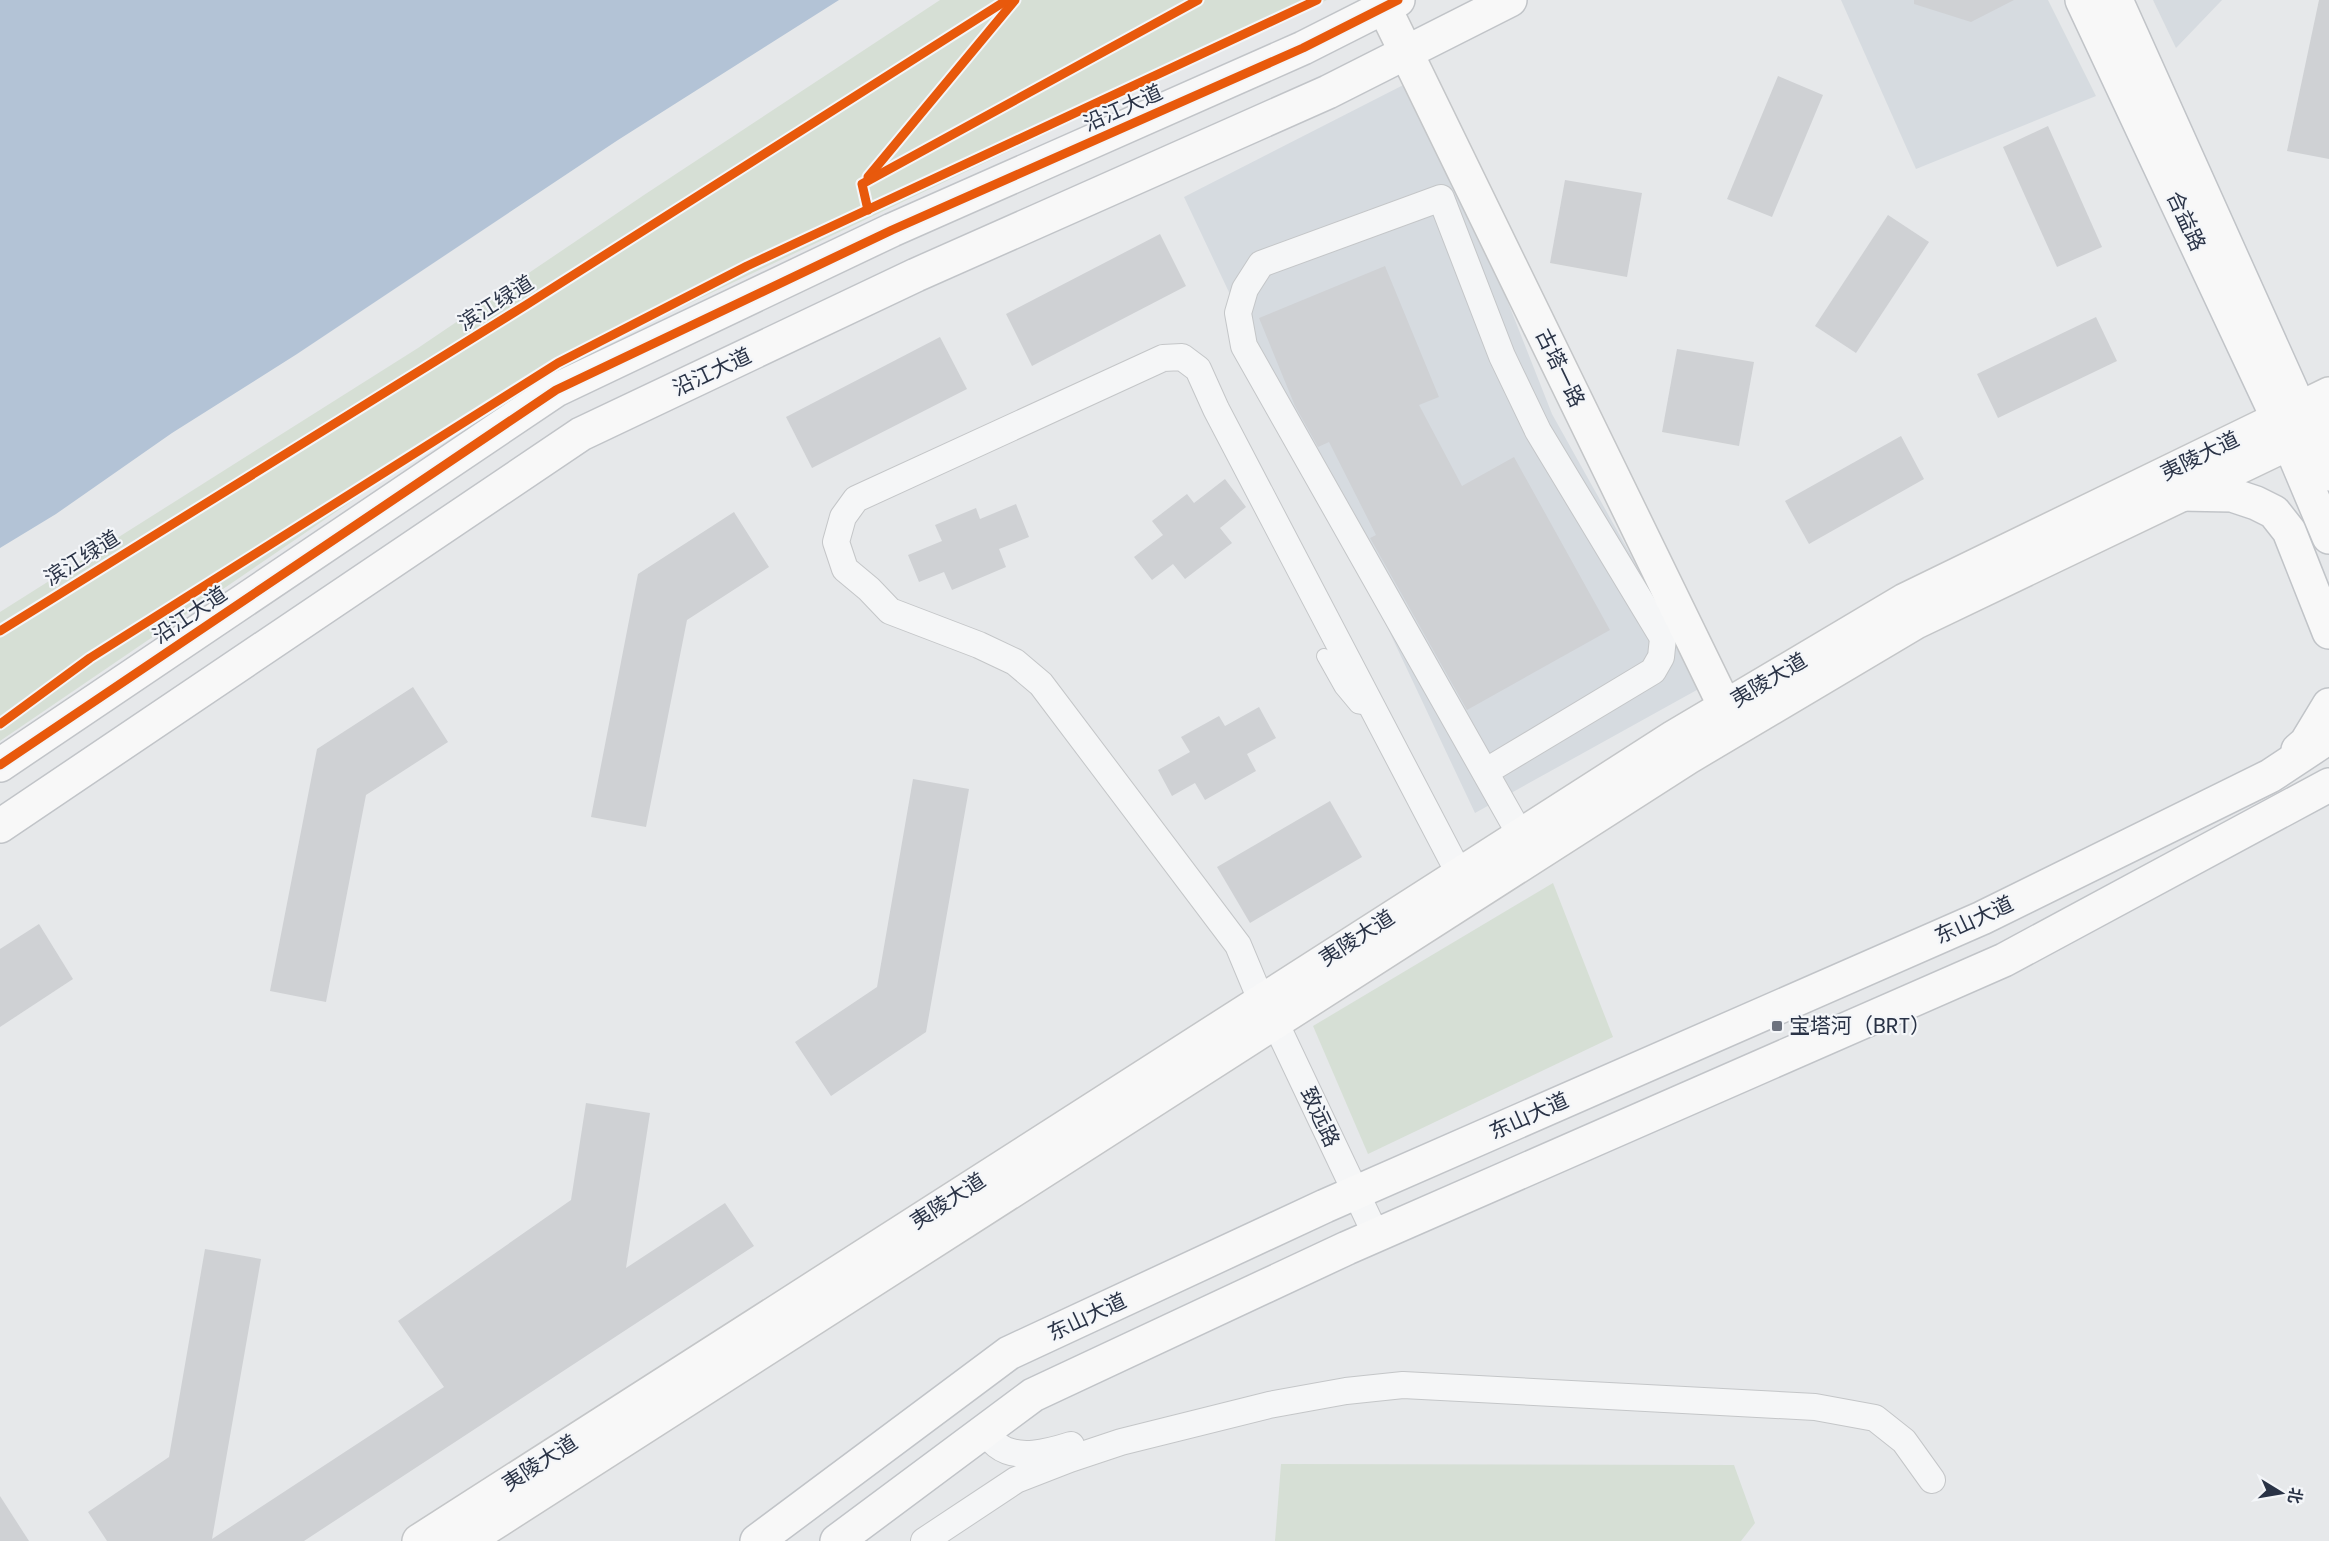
<svg xmlns="http://www.w3.org/2000/svg" width="2329" height="1541" font-family="Poppins,'Noto Sans SC',sans-serif">
<style>
.built{fill:#d6dbe0}
.green{fill:#d6dfd5}
.water{fill:#b3c3d6}
.building{fill:#cfd1d4}
.lines{fill:none;stroke-linecap:round;stroke-linejoin:round}
.lane-casing{stroke:#c4c6c8;stroke-width:16}
.street-casing{stroke:#c4c6c8;stroke-width:28}
.secondary-casing{stroke:#c4c6c8;stroke-width:36}
.primary-casing{stroke:#c1c4c8;stroke-width:36}
.path{stroke:#c7c9cd;stroke-width:4;stroke-dasharray:4.5 4.5;stroke-linecap:butt}
.lane{stroke:#f5f6f7;stroke-width:14}
.street{stroke:#f5f6f7;stroke-width:26}
.secondary{stroke:#f8f8f8;stroke-width:33}
.primary{stroke:#f8f8f8;stroke-width:33}
.cycleway-casing{stroke:#f4f6f9;stroke-width:13}
.cycleway{stroke:#e8590c;stroke-width:9}
.poi-dot{fill:#6c727f;stroke:#f4f6f9;stroke-width:2}
.labels{text-anchor:middle;stroke-width:4.5;stroke-linejoin:round;paint-order:stroke}
.street-label{font-size:21px;fill:#2a3346;stroke:#f4f6f9}
.poi-label{font-size:21px;fill:#2a3346;stroke:#f4f6f9;text-anchor:start}
</style>
<rect width="100%" height="100%" fill="#e6e8ea"/>
<g class="built">
<polygon points="1841,0 2048,0 2096,96 1916,169"/>
<polygon points="2153,0 2222,0 2176,48"/>
<polygon points="1419,77 1552,414 1704,686 1475,813 1184,197"/>
</g>
<g class="green">
<polygon points="940,0 1327,0 606,343 434,445 0,741 0,612 418,348 644,195"/>
<polygon points="1553,883 1613,1037 1368,1154 1313,1026"/>
<polygon points="1281,1464 1734,1465 1755,1523 1741,1541 1275,1541"/>
</g>
<polygon class="water" points="0,0 839,0 618,140 297,354 172,433 56,514 0,548"/>
<g class="building">
<polygon points="1914,0 2014,0 1971,22 1914,4"/>
<polygon points="2319,0 2329,0 2329,159 2287,151"/>
<polygon points="1778,76 1823,95 1772,217 1727,199"/>
<polygon points="2048,126 2102,247 2057,267 2003,147"/>
<polygon points="1565,180 1642,193 1627,277 1550,263"/>
<polygon points="1888,215 1929,242 1856,353 1815,326"/>
<polygon points="1160,234 1186,286 1032,366 1006,314"/>
<polygon points="1385,266 1439,397 1419,405 1462,486 1514,457 1610,630 1467,710 1370,538 1376,535 1329,442 1318,447 1295,406 1259,318"/>
<polygon points="2096,317 2117,361 1998,418 1977,374"/>
<polygon points="940,337 967,389 812,468 786,417"/>
<polygon points="1677,349 1754,362 1739,446 1662,432"/>
<polygon points="1901,436 1924,479 1809,544 1785,501"/>
<polygon points="1225,479 1246,507 1220,528 1232,543 1185,579 1173,564 1152,580 1134,557 1163,535 1152,521 1187,494 1194,503"/>
<polygon points="1016,504 1029,537 999,549 1006,567 952,590 944,572 919,582 908,555 942,541 935,525 976,508 980,519"/>
<polygon points="734,512 769,567 687,620 646,827 591,817 638,574"/>
<polygon points="413,687 448,742 366,795 326,1002 270,991 317,749"/>
<polygon points="1259,707 1276,738 1247,754 1256,771 1205,800 1195,783 1172,796 1158,770 1190,752 1181,737 1219,716 1225,726"/>
<polygon points="913,779 969,789 926,1032 831,1096 795,1042 877,987"/>
<polygon points="1330,801 1362,857 1250,923 1217,867"/>
<polygon points="39,924 73,979 0,1027 0,949"/>
<polygon points="586,1103 650,1113 626,1268 725,1203 754,1246 304,1541 107,1541 88,1512 169,1457 205,1249 261,1259 212,1539 444,1387 398,1321 571,1200"/>
<polygon points="0,1496 29,1541 0,1541"/>
</g>
<g class="lines">
<g class="lane-casing">
<polyline id="lane" points="1324,656 1342,688 1357,706 1374,709"/>
</g>
<g class="street-casing">
<g id="street">
<polyline points="1485,772 1653,671 1661,657 1663,638 1538,431 1502,356 1441,198 1261,264 1245,289 1238,313 1244,346 1520,834"/>
<polyline points="1376,1235 1275,1022 1261,1000 1238,945 1041,684 1015,662 979,645 890,611 869,589 845,569 836,542 843,517 856,499 1163,358 1182,357 1198,369 1216,409 1459,873"/>
<path d="M 984,1431 C 988,1436 992,1441 997,1445 C 1017,1461 1049,1452 1071,1445"/>
<polyline points="924,1541 1016,1480 1070,1459 1121,1442 1269,1405 1346,1391 1403,1385 1815,1407 1875,1418 1904,1441 1932,1480"/>
</g>
</g>
<g class="secondary-casing">
<g id="secondary">
<polyline points="1384,7 1734,725"/>
<polyline points="419,1541 1674,737 1905,600 2329,394"/>
<polyline points="466,1541 1687,758 1916,622 2329,424"/>
</g>
</g>
<g class="primary-casing">
<g id="primary">
<polyline points="2082,0 2289,442 2329,537"/>
<polyline points="2116,0 2329,474"/>
<polyline points="2181,494 2232,495 2256,503 2274,512 2289,531 2329,632"/>
<polyline points="2298,750 2306,743 2329,705"/>
<polyline points="0,765 556,390 892,230 1303,48 1398,0"/>
<polyline points="0,826 581,434 916,275 1328,92 1510,0"/>
<polyline points="757,1541 1009,1353 1325,1206 1982,918 2270,776 2329,737"/>
<polyline points="837,1541 1033,1395 1347,1248 2004,960 2329,785"/>
</g>
</g>
<g class="path">
<polyline points="865,181 1015,0"/>
<polyline points="868,210 862,184 1198,0"/>
</g>
<use href="#lane" class="lane"/>
<use href="#street" class="street"/>
<use href="#secondary" class="secondary"/>
<use href="#primary" class="primary"/>
<g class="cycleway-casing">
<g id="cycleway">
<polyline points="868,177 1015,0"/>
<polyline points="868,210 862,184 1198,0"/>
<polyline points="0,631 526,305 1007,0"/>
<polyline points="0,724 90,658 558,363 747,266 1317,0"/>
<polyline points="0,765 556,390 892,230 1303,48 1398,0"/>
</g>
</g>
<use href="#cycleway" class="cycleway"/>
</g>
<rect class="poi-dot" x="1771" y="1020" width="12" height="12" rx="3"/>
<g class="labels">
<g class="street-label">
<text transform="translate(1123 108) rotate(-24)" y="7">沿江大道</text>
<text transform="translate(2186 221) rotate(65)" y="7">合益路</text>
<text transform="translate(496 303) rotate(-32)" y="7">滨江绿道</text>
<text transform="translate(1560 368) rotate(64)" y="7">古塔一路</text>
<text transform="translate(712 372) rotate(-25)" y="7">沿江大道</text>
<text transform="translate(2200 456) rotate(-26)" y="7">夷陵大道</text>
<text transform="translate(82 558) rotate(-32)" y="7">滨江绿道</text>
<text transform="translate(190 615) rotate(-34)" y="7">沿江大道</text>
<text transform="translate(1769 680) rotate(-31)" y="7">夷陵大道</text>
<text transform="translate(1974 920) rotate(-25)" y="7">东山大道</text>
<text transform="translate(1357 938) rotate(-33)" y="7">夷陵大道</text>
<text transform="translate(1529 1116) rotate(-24)" y="7">东山大道</text>
<text transform="translate(1320 1117) rotate(65)" y="7">致远路</text>
<text transform="translate(948 1201) rotate(-33)" y="7">夷陵大道</text>
<text transform="translate(1087 1317) rotate(-25)" y="7">东山大道</text>
<text transform="translate(540 1463) rotate(-33)" y="7">夷陵大道</text>
</g>
<g class="poi-label">
<text x="1789" y="1033">宝塔河（BRT）</text>
</g>
</g>
<g transform="translate(2281 1493) rotate(101)" stroke="#f4f6f9" stroke-width="4.5" paint-order="stroke">
<path d="M0-4.5L10 22L0 15L-10 22Z" fill="#2a3346"/>
<text y="-9" font-size="16" font-weight="bold" text-anchor="middle" fill="#2a3346">北</text>
</g>
</svg>
